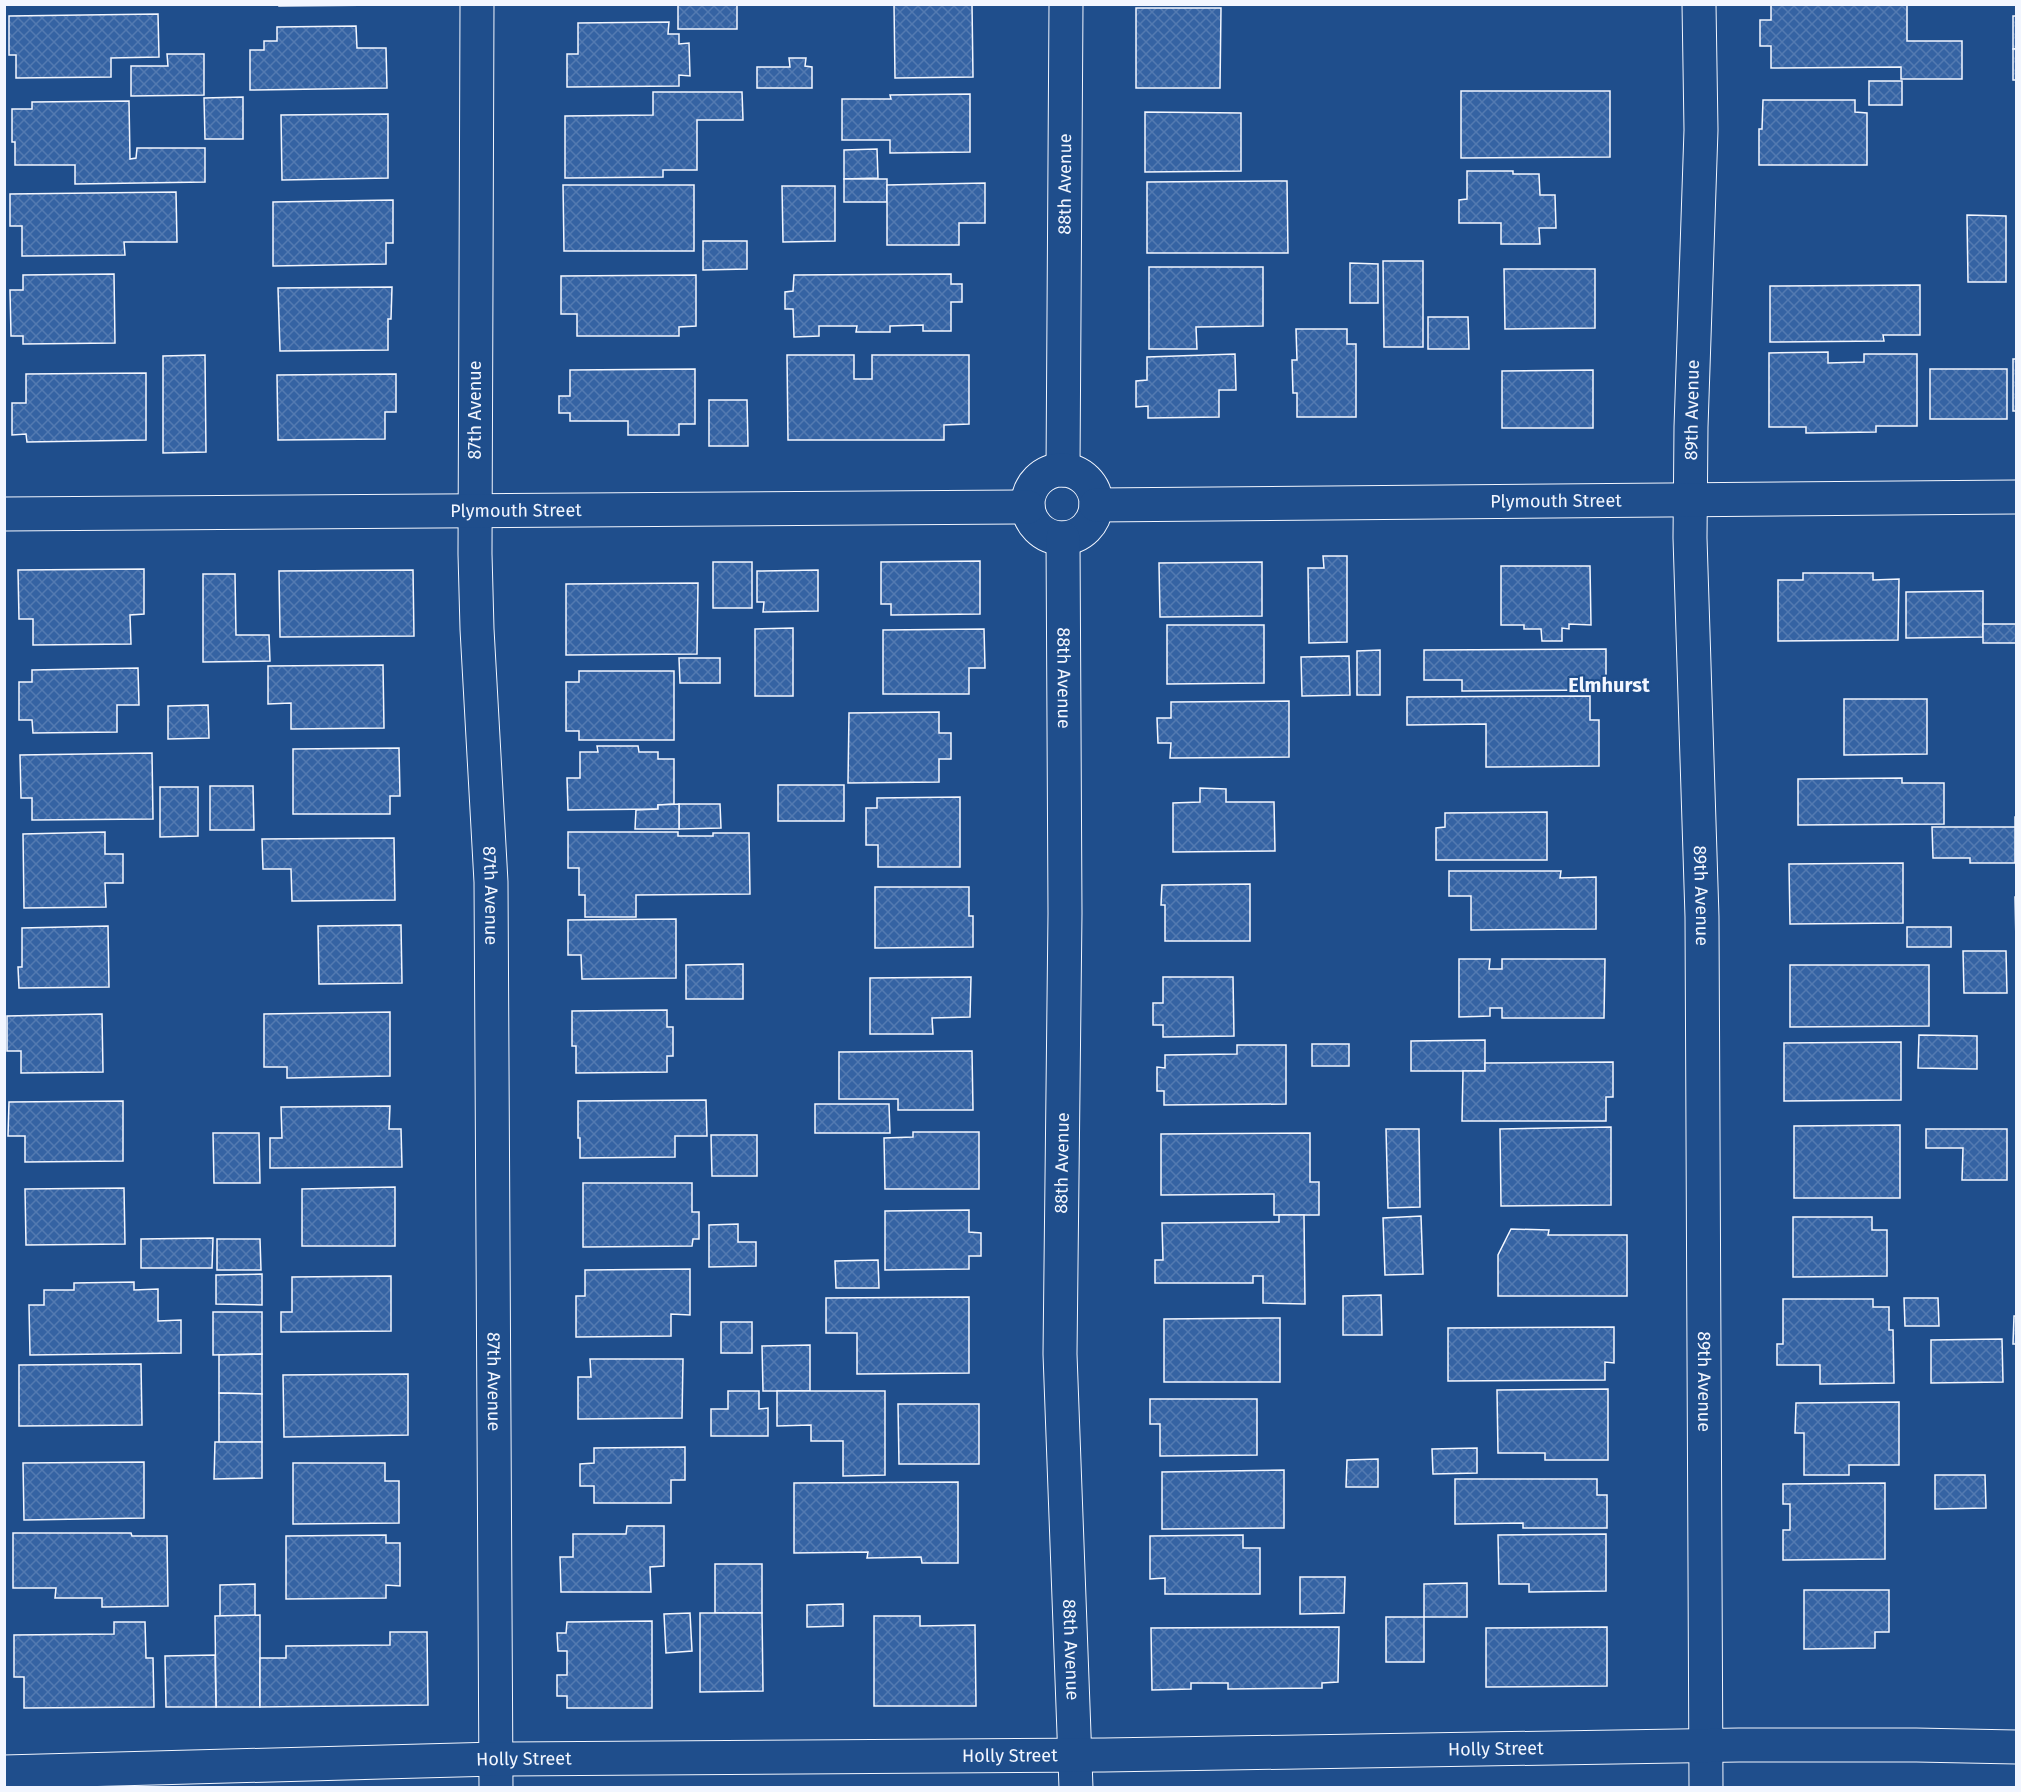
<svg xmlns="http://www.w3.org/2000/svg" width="2021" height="1792" font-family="'Fira Sans',sans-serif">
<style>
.building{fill:url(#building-cross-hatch);stroke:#f2f6ff;stroke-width:1.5}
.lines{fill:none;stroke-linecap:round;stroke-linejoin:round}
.street-casing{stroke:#f2f6ff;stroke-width:35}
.street{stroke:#1f4e8c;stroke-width:33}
.labels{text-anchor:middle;stroke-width:4.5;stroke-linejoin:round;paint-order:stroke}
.street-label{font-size:18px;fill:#f2f6ff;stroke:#1f4e8c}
.neighbourhood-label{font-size:20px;font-weight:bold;fill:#f2f6ff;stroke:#1f4e8c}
</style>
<defs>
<pattern id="building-cross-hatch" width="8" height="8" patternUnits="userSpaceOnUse" patternTransform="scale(1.5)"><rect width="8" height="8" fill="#3563a3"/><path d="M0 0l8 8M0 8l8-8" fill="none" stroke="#537ab1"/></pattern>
</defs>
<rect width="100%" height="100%" fill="#1f4e8c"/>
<g class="building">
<polygon points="279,4 385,4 385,5 279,6"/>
<rect x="678" y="4" width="59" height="25"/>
<polygon points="894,4 972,4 973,77 895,78"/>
<polygon points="1771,4 1907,4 1907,41 1962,41 1962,79 1901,79 1901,67 1771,68 1771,46 1760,46 1760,20 1771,20"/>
<polygon points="1136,8 1221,8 1220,88 1136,88"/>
<polygon points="158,14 159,57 111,58 111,77 16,78 16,55 9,55 9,16"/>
<rect x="2013" y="16" width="3" height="33"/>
<polygon points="669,22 668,34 679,34 679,44 689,43 690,76 679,75 679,86 567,87 567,54 578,54 578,23"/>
<polygon points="356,26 357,48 386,48 387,88 250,90 250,50 264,50 264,41 277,41 277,27"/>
<rect x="2013" y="49" width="3" height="31"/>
<polygon points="167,54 204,54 204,95 131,96 131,66 168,66"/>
<polygon points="789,58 806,58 805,66 812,67 812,88 757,88 757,67 790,67"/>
<rect x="1869" y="81" width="33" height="24"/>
<polygon points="1461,91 1610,91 1610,157 1461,158"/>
<polygon points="653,92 742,92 743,120 697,120 697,170 663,170 663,177 565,178 565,116 653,115"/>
<polygon points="970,94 970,152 890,153 890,140 842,140 842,99 891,99 890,95"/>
<polygon points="243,97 243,139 205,139 204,98"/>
<polygon points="1763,100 1855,100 1855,112 1867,113 1867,165 1759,165 1759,129 1762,129"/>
<polygon points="129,101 130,159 136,158 137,148 205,148 205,182 75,184 75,165 15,165 15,142 12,142 12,109 32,109 32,102"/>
<polygon points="1145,112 1241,113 1241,171 1145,172"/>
<polygon points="388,114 388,178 282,180 281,115"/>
<polygon points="877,149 878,178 844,179 844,150"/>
<polygon points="1467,171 1513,171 1513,174 1539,174 1540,195 1555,195 1556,228 1539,228 1540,244 1501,244 1501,223 1459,223 1459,200 1467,199"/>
<rect x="844" y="179" width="43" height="23"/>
<polygon points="1287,181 1288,253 1147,253 1147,182"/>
<polygon points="985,183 985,223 959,223 959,245 887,245 887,185"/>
<polygon points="563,185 694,185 694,251 564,251"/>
<polygon points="782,186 835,186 835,241 783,242"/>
<polygon points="176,192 177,242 124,242 125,255 22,256 22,226 10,226 10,194"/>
<polygon points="393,200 393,243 386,243 386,264 273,266 273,202"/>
<polygon points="1967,215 2006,216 2006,282 1968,282"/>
<polygon points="703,241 747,241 747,269 703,270"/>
<polygon points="1383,261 1423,261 1423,347 1384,347"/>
<polygon points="1350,263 1378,264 1378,303 1350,303"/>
<polygon points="1149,267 1263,267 1263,326 1196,327 1197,349 1149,349"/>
<polygon points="1504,269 1595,269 1595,328 1505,329"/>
<polygon points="114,274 115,343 23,344 23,336 11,336 10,290 23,290 23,275"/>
<polygon points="951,274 951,284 962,284 962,302 951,302 951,331 923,331 923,325 890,326 890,332 856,332 857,326 819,326 819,336 794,337 793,309 785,309 785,292 793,291 794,275"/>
<polygon points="696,275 696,326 679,327 679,336 577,336 577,314 561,314 561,276"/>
<polygon points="1920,285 1920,335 1883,335 1884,341 1770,342 1770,286"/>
<polygon points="392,287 391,319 388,319 388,350 280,351 278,288"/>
<polygon points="1428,317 1468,317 1469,349 1428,349"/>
<polygon points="1296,329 1347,329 1347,344 1356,344 1356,417 1297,417 1297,393 1293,393 1292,360 1297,360"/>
<polygon points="1828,352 1828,363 1864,362 1864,354 1917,354 1917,426 1876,426 1876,432 1806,433 1806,427 1769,427 1769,353"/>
<polygon points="1235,354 1236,390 1219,390 1219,417 1148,418 1148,406 1136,407 1136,381 1147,380 1147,357"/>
<polygon points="205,355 206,452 163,453 163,356"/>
<polygon points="787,355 854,355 854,379 872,379 872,355 969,355 969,424 944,425 944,440 788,440"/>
<rect x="2013" y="359" width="3" height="52"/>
<polygon points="695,369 695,424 679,424 679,435 628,435 628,421 570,421 570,413 559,413 559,396 570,396 570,370"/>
<rect x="1930" y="369" width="77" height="50"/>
<polygon points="1593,370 1593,428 1502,428 1502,371"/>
<polygon points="146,373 146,440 27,442 26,434 12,435 12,403 26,403 26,374"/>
<polygon points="396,374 396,412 385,412 385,439 278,440 277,375"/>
<polygon points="709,400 747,400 748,446 709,446"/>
<polygon points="1323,556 1347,556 1347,642 1309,643 1308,568 1324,568"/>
<polygon points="980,561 980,614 891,615 891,604 881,604 881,562"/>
<rect x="713" y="562" width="39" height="46"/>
<polygon points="1262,562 1262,616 1160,617 1159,563"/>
<polygon points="1501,566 1590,566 1591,625 1569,624 1569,629 1562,628 1562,641 1542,641 1541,629 1524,629 1524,625 1501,625"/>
<polygon points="144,569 144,614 130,615 131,644 33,645 33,619 19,619 18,570"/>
<polygon points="413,570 414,636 280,637 279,571"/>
<polygon points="818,570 818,611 763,612 764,602 757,602 757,571"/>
<polygon points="1803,573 1873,573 1873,580 1899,579 1898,640 1778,641 1778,580 1803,580"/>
<polygon points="203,574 235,574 236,635 269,635 270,661 203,662"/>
<polygon points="698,583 697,654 566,655 566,584"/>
<polygon points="1983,591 1983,637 1906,638 1906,592"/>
<rect x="1983" y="624" width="33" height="19"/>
<polygon points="1167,625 1264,625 1264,683 1167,684"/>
<polygon points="793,628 793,696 755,696 755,629"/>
<polygon points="984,629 985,668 969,668 969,694 883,694 883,630"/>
<polygon points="1606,649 1606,690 1462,691 1462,680 1424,680 1424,650"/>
<polygon points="1380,650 1380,695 1357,695 1357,651"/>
<polygon points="1349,656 1350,695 1302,696 1301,657"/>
<polygon points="679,658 720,658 720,683 680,683"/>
<polygon points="383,665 384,728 291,729 291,703 268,704 268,666"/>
<polygon points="138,668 139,705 117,705 117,732 33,733 32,720 19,720 19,682 32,682 32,670"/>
<polygon points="579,671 674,671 674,740 579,740 579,731 566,731 566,682 579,682"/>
<polygon points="1590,696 1590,720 1599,720 1599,766 1486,767 1486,724 1407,725 1407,697"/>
<polygon points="1844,699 1927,699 1927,754 1844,755"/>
<polygon points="1289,701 1289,757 1170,758 1171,743 1158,743 1157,718 1171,718 1171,702"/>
<polygon points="208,705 209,738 168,739 168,706"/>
<polygon points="939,712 939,733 951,733 951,759 939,759 939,782 848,783 849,713"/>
<polygon points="597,746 638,746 639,752 658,752 658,759 674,759 674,804 658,805 658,809 568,810 567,778 580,778 580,752 598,752"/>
<polygon points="399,748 400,796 390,796 390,814 293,814 293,749"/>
<polygon points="152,753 153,819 32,820 32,798 21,798 20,755"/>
<polygon points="1902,778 1902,783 1944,783 1944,824 1798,825 1798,779"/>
<rect x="778" y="785" width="66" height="36"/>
<polygon points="210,786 253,786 254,830 210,830"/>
<polygon points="160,787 198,787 198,836 160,837"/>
<polygon points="1200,788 1226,789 1226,802 1274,802 1275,851 1173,852 1173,803 1200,802"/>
<polygon points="960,797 960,867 878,867 878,845 866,845 866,808 877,808 877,798"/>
<polygon points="679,804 720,804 721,828 679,829"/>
<polygon points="679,804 679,829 635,829 636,810 658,809 658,805"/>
<polygon points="1547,812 1547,860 1436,860 1436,828 1445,827 1445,813"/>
<polygon points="2015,817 2016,817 2015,863"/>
<polygon points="1932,827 2015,827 2015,863 1970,863 1970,858 1933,858"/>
<polygon points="105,832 105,854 123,854 123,883 105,883 106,907 24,908 23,834"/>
<polygon points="568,832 678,832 678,836 713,836 713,833 749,833 750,894 636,895 636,917 585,917 585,895 579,895 579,868 568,868"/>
<polygon points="394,838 395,900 292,901 291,869 263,869 262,839"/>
<polygon points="1903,863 1903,923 1790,924 1789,864"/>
<polygon points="1449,871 1561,871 1560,878 1596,877 1596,929 1471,930 1471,896 1449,896"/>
<polygon points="1250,884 1250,941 1165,941 1165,905 1161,905 1162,885"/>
<polygon points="875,887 969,887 969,916 973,916 973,947 875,948"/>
<polygon points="2015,897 2016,897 2016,943"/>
<polygon points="676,919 676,978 582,979 581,955 568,955 568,920"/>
<polygon points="401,925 402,983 319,984 318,926"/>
<polygon points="108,926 109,987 19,988 18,967 22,967 22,928"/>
<rect x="1907" y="927" width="44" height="20"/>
<polygon points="1963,951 2006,951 2007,993 1964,993"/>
<polygon points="1459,959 1490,959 1489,969 1502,969 1502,959 1605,959 1604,1018 1502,1018 1502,1008 1490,1008 1490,1016 1459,1017"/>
<polygon points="743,964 743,999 686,999 686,965"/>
<polygon points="1790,965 1929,965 1929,1026 1790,1027"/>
<polygon points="971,977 970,1017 932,1018 933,1034 870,1034 870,978"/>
<polygon points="1163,977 1233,977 1234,1036 1163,1037 1163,1025 1153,1025 1153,1003 1163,1003"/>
<polygon points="667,1010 667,1027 673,1027 673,1056 667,1056 667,1072 576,1073 576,1046 572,1046 572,1011"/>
<polygon points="390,1012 390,1076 287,1078 287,1067 264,1067 264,1014"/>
<polygon points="102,1014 103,1072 21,1073 21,1051 7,1051 7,1016"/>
<polygon points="1919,1035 1977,1036 1977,1069 1918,1068"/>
<polygon points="1485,1040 1485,1071 1411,1071 1411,1041"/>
<polygon points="1901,1042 1901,1100 1784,1101 1784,1043"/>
<rect x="1312" y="1044" width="37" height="22"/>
<polygon points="1237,1045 1286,1045 1286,1104 1164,1105 1164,1091 1157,1091 1157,1067 1165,1068 1165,1055 1237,1054"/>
<polygon points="972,1051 973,1110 898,1110 898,1099 839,1099 839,1052"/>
<polygon points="1613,1062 1613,1097 1606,1097 1606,1121 1462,1121 1463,1071 1485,1071 1485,1063"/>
<polygon points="706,1100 707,1136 675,1136 675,1157 580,1158 580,1138 578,1138 578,1101"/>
<polygon points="123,1101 123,1161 25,1162 25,1136 8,1136 9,1102"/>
<polygon points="815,1104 889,1104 890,1133 815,1133"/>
<polygon points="390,1106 389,1129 401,1129 402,1167 270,1168 270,1138 282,1138 281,1107"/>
<polygon points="1900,1125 1900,1198 1794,1198 1794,1126"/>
<polygon points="1611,1127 1611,1205 1501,1206 1500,1129"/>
<polygon points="1386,1129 1419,1129 1420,1207 1388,1208"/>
<polygon points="1926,1129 2007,1129 2007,1180 1962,1180 1963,1148 1926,1148"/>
<polygon points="913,1132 979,1132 979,1189 885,1189 884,1138 913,1137"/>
<polygon points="213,1133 259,1133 260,1183 214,1183"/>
<polygon points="1310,1133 1310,1182 1319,1182 1319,1215 1274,1215 1274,1194 1161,1195 1161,1134"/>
<polygon points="711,1135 757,1135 757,1176 712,1176"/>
<polygon points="583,1183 692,1183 692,1212 699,1212 699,1239 693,1239 692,1246 583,1247"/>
<polygon points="395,1187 395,1246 302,1246 302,1189"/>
<polygon points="124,1188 125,1244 26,1245 25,1189"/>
<polygon points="969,1210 969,1232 981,1233 981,1256 969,1256 969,1269 885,1270 885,1211"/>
<polygon points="1279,1215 1304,1215 1305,1304 1263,1303 1263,1276 1253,1276 1253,1283 1155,1283 1155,1260 1163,1260 1162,1223 1279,1222"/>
<polygon points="1421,1216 1423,1274 1385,1275 1383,1218"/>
<polygon points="1793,1217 1872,1217 1872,1230 1887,1230 1887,1276 1793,1277"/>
<polygon points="738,1224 738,1242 756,1242 756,1266 709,1267 709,1225"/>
<polygon points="1511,1229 1549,1230 1548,1235 1627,1235 1627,1296 1498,1296 1498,1255"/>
<polygon points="213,1238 212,1268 141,1268 141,1239"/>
<polygon points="217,1239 260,1239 261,1270 217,1270"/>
<polygon points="878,1260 879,1288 836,1288 835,1261"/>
<polygon points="690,1269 690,1315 671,1314 671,1336 576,1337 576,1296 585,1296 585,1270"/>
<polygon points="262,1274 262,1305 216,1304 216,1275"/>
<polygon points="391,1276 391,1331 281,1332 281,1312 292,1312 292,1277"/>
<polygon points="134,1282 134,1290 158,1289 158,1321 181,1320 181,1353 30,1355 29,1305 44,1305 44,1290 74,1290 74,1283"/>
<polygon points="1381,1295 1382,1335 1343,1335 1343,1296"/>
<polygon points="969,1297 969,1373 857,1374 857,1333 826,1333 826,1298"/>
<polygon points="1904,1298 1938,1298 1939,1326 1905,1326"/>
<polygon points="1783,1299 1873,1299 1873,1307 1889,1307 1889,1330 1893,1330 1894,1383 1820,1384 1820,1365 1777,1365 1777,1344 1783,1344"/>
<polygon points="213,1312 262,1312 262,1354 213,1355"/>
<polygon points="2014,1316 2016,1316 2016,1344 2013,1344"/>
<polygon points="1280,1318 1280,1382 1164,1382 1164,1319"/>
<rect x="721" y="1322" width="31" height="31"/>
<polygon points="1614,1327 1614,1363 1605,1362 1605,1380 1448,1381 1448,1328"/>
<polygon points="2002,1339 2003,1382 1931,1383 1931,1340"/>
<polygon points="810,1345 810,1391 763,1391 762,1346"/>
<polygon points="262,1354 262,1394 219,1393 219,1355"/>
<polygon points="590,1359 683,1359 682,1418 578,1419 578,1377 591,1377"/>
<polygon points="141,1364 142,1425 19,1426 19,1365"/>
<polygon points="408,1374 408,1435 284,1437 283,1375"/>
<polygon points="1608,1389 1608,1460 1545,1460 1545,1453 1498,1453 1497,1390"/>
<polygon points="728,1391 759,1391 759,1409 768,1408 768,1436 711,1436 711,1409 728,1409"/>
<polygon points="777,1391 885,1391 885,1475 843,1476 843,1441 811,1441 811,1425 777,1426"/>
<polygon points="219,1393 262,1394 262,1442 219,1443"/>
<polygon points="1150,1399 1257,1399 1257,1455 1160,1456 1160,1424 1150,1424"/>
<polygon points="1899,1402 1899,1465 1849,1465 1849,1475 1804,1475 1804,1433 1795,1433 1796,1403"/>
<polygon points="898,1404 979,1404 979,1464 899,1464"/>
<polygon points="215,1442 262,1442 262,1478 214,1479"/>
<polygon points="685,1447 685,1480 671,1480 671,1503 594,1503 594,1486 580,1486 580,1464 594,1463 594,1448"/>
<polygon points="1477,1448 1477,1473 1433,1474 1432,1449"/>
<polygon points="1378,1459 1378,1487 1346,1487 1347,1460"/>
<polygon points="144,1462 144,1518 24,1520 23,1463"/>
<polygon points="293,1463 385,1463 385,1481 399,1481 399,1523 293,1524"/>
<polygon points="1284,1470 1284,1528 1162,1529 1162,1472"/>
<polygon points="1935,1475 1985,1475 1986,1508 1935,1509"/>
<polygon points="1455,1479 1597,1479 1597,1495 1607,1495 1607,1528 1523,1528 1523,1523 1455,1524"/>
<polygon points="958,1482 958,1563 922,1563 921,1557 867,1558 868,1552 794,1553 794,1483"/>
<polygon points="1885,1483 1885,1559 1783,1560 1783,1530 1790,1530 1790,1504 1783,1504 1783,1484"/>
<polygon points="627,1526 664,1526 664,1566 650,1567 651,1592 561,1592 560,1557 573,1557 573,1534 626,1534"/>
<polygon points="13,1533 131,1533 132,1536 167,1536 168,1606 102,1607 102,1598 55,1598 56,1588 13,1588"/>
<polygon points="1606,1534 1606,1591 1529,1592 1529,1584 1499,1584 1498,1535"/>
<polygon points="386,1535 386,1543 400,1543 400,1586 386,1585 386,1598 286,1599 286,1536"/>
<polygon points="1243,1535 1243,1548 1260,1548 1260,1594 1165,1594 1165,1578 1150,1579 1150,1536"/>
<rect x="715" y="1564" width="47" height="49"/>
<polygon points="1300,1577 1345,1577 1344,1613 1300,1614"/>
<polygon points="1467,1583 1467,1617 1424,1617 1424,1584"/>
<polygon points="255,1584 255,1616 220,1616 220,1585"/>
<polygon points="1804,1590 1889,1590 1889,1632 1875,1632 1875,1648 1804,1649"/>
<polygon points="843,1604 843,1626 807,1627 807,1605"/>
<polygon points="690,1613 692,1651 666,1653 664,1614"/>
<polygon points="700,1613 762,1613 763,1691 700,1692"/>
<polygon points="260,1615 260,1707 216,1707 215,1616"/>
<polygon points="874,1616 920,1616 920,1626 975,1625 976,1706 874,1706"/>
<rect x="1386" y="1617" width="38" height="45"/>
<polygon points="652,1621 652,1708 567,1708 567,1696 557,1696 557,1675 567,1675 567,1651 558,1651 557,1633 566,1633 567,1622"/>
<polygon points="114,1622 145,1622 146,1658 153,1658 154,1707 24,1708 24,1677 14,1677 14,1635 114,1634"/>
<polygon points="1339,1627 1338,1682 1322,1683 1322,1688 1228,1689 1228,1683 1191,1683 1191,1689 1152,1690 1151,1628"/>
<polygon points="1607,1627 1607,1686 1486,1687 1486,1628"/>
<polygon points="390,1632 427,1632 428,1705 260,1707 260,1658 286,1658 286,1646 390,1645"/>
<polygon points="215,1655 216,1707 166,1707 165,1656"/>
</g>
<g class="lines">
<g class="street-casing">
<g id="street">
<path id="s1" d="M 477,4 L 475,554 L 477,629 L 491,882 L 496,1788"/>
<path id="s2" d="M 1699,4 L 1701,130 L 1691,427 L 1690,538 L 1702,917 L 1706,1788"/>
<path id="s3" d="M 1063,470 L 1066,4"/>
<circle cx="1062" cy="504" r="34"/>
<path id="s4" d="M 1096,505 L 2016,497"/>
<path id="s5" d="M 4,514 L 1028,507"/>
<path id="s6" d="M 1063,538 L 1065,913 L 1060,1354 L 1076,1788"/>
<path id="s7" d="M 4,1772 L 496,1759 L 1104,1755 L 1739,1745 L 1916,1745 L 2016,1747"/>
</g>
</g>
<use href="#street" class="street"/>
</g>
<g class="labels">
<g class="street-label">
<text dy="6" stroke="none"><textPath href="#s3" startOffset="286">88th Avenue</textPath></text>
<text transform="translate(475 410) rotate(-90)" y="6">87th Avenue</text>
<text transform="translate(1692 410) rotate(-89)" y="6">89th Avenue</text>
<text dy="6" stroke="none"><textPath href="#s4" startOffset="460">Plymouth Street</textPath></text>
<text dy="6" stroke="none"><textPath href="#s5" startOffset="512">Plymouth Street</textPath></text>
<text dy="6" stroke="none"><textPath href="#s6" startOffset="140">88th Avenue</textPath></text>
<text dy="6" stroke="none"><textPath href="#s1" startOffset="892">87th Avenue</textPath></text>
<text dy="6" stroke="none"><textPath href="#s2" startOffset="892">89th Avenue</textPath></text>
<text transform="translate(1062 1163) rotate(-89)" y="6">88th Avenue</text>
<text dy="6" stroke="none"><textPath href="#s1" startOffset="1378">87th Avenue</textPath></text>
<text dy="6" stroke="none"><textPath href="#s2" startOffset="1378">89th Avenue</textPath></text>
<text dy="6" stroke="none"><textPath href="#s6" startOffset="1112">88th Avenue</textPath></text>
<text dy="6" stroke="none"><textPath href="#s7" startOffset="1492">Holly Street</textPath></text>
<text dy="6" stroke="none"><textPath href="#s7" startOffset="1006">Holly Street</textPath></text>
<text dy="6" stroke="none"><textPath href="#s7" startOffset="520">Holly Street</textPath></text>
</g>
<g class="neighbourhood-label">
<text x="1609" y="692">Elmhurst</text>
</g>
</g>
<rect width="2021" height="1792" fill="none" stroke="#f2f6ff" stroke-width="12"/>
</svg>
